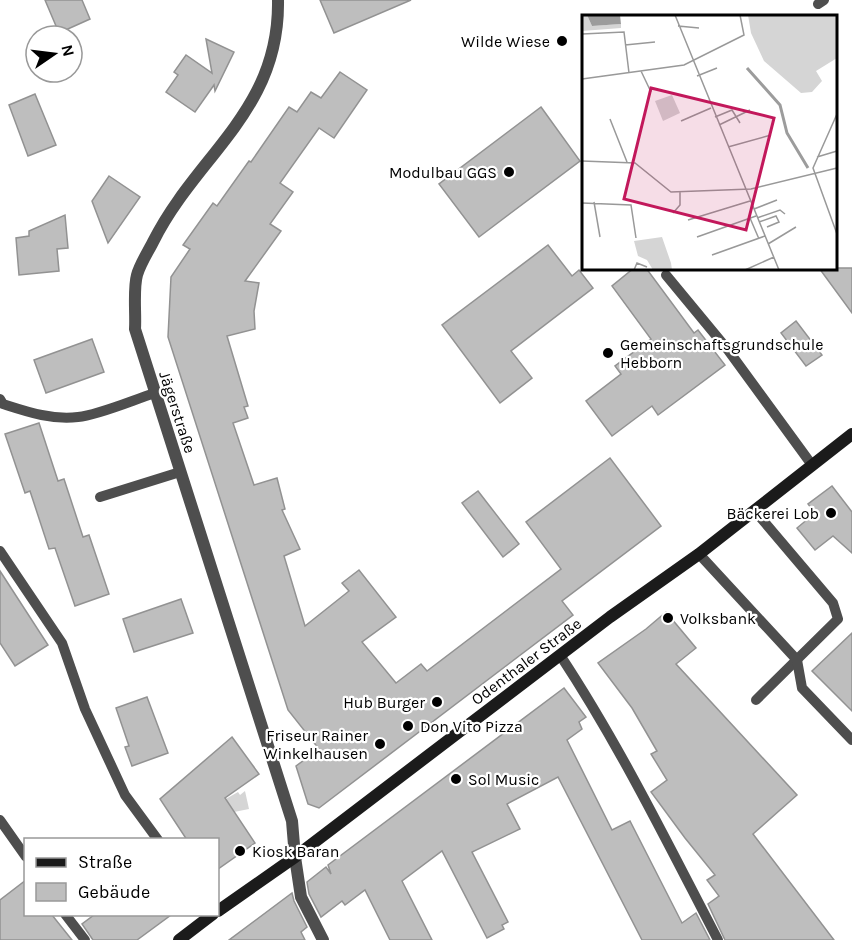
<svg xmlns="http://www.w3.org/2000/svg" width="852" height="940" font-family="Karla,sans-serif">
<style>
.green{fill:#d5d5d5}
.building{fill:#bebebe;stroke:#929292;stroke-width:1.5}
.lines{fill:none;stroke-linecap:round;stroke-linejoin:round}
.service{stroke:#4e4e4e;stroke-width:10}
.minor{stroke:#4e4e4e;stroke-width:12}
.secondary{stroke:#1b1b1b;stroke-width:12}
.poi-dot{fill:#000;stroke:#fff;stroke-width:2}
.labels{text-anchor:middle;stroke-width:4.5;stroke-linejoin:round;paint-order:stroke}
.poi-label{font-size:16px;fill:#000;stroke:#fff;text-anchor:end}
.street-label{font-size:16px;fill:#000;stroke:#fff}
.inset-river{fill:none;stroke:#9c9c9c;stroke-width:3}
.inset-road{fill:none;stroke:#999;stroke-width:1.5}
.view{fill:#c2185b;fill-opacity:0.15;stroke:#c2185b;stroke-width:3}
.inset-edge{fill:none;stroke:#000;stroke-width:3}
</style>
<rect width="100%" height="100%" fill="#fff"/>
<polygon class="green" points="245,791 249,809 224,814 224,800 238,792 240,795"/>
<g class="building">
<polygon points="45,0 82,0 90,19 59,33"/>
<polygon points="320,0 411,0 334,33"/>
<polygon points="206,39 234,52 215,91 214,85 195,112 166,92 178,75 174,72 186,55 212,73"/>
<polygon points="340,72 367,90 334,138 319,128 280,183 293,192 270,224 281,231 245,281 259,283 254,311 255,329 227,336 248,406 244,407 248,418 233,423 254,485 277,478 285,509 282,510 300,549 284,556 305,626 349,591 342,583 359,570 396,617 362,642 396,683 421,664 427,671 561,569 526,522 610,458 661,526 562,601 573,615 319,808 308,804 296,766 319,749 288,710 168,337 171,277 190,249 183,245 213,203 217,206 249,161 251,162 289,107 297,112 311,92 321,98"/>
<polygon points="35,94 56,145 28,156 9,105"/>
<polygon points="541,107 580,161 479,237 439,184"/>
<polygon points="109,176 140,197 108,243 92,201"/>
<polygon points="65,215 68,248 57,249 59,271 19,275 16,238 29,236 29,231"/>
<polygon points="548,245 572,276 579,270 593,288 511,351 532,378 500,403 442,325"/>
<polygon points="634,268 646,268 694,333 698,330 725,365 658,415 652,406 612,436 586,401 621,374 615,366 651,339 612,286"/>
<polygon points="819,268 852,268 852,313"/>
<polygon points="796,321 822,355 806,366 781,333"/>
<polygon points="92,339 104,372 46,393 34,360"/>
<polygon points="39,423 58,481 64,479 83,537 89,535 109,594 75,606 55,548 49,549 30,491 25,493 5,434"/>
<polygon points="832,486 852,512 852,553 833,536 815,550 797,528 815,513 808,504"/>
<polygon points="478,491 519,544 503,557 462,503"/>
<polygon points="0,571 48,645 15,666 0,643"/>
<polygon points="181,599 193,633 134,652 123,619"/>
<polygon points="666,612 696,648 676,664 797,795 753,834 834,940 725,940 708,904 719,896 707,880 715,875 685,838 651,792 667,780 651,754 657,751 632,708 598,663 646,629"/>
<polygon points="852,633 852,711 812,671"/>
<polygon points="564,688 586,717 579,722 582,729 567,740 612,830 630,821 682,923 696,913 710,940 642,940 558,777 507,804 520,829 472,852 508,922 502,925 504,929 487,938 442,851 402,881 432,940 390,940 365,890 345,905 342,901 321,917 309,894 307,882 326,867 331,874 328,865"/>
<polygon points="147,697 168,753 132,766 125,747 129,746 116,708"/>
<polygon points="232,737 259,774 225,798 255,843 218,869 218,840 187,840 160,799"/>
<polygon points="26,880 26,915 52,915 72,940 0,940 0,900"/>
<polygon points="292,893 294,901 307,927 301,932 305,940 229,940"/>
<polygon points="94,915 171,915 137,940 93,940 82,924"/>
</g>
<g class="lines">
<g class="service">
<polyline points="818,4 824,0"/>
<polyline points="666,275 728,350 812,465"/>
<path d="M 0,399 L 3,404 C 28,412 51,420 78,417 C 99,415 133,400 155,393"/>
<polyline points="100,497 180,472"/>
<polyline points="755,511 833,603 838,619 756,700"/>
<polyline points="0,551 62,643 85,709 125,795 158,840"/>
<polyline points="699,554 797,660 802,688 852,740"/>
<path d="M 560,655 C 620,746 668,844 718,940"/>
<polyline points="0,820 26,857"/>
<polyline points="65,914 85,940"/>
</g>
<path class="minor" d="M 278,0 C 280,111 197,154 153,242 C 148,252 140,264 137,275 C 133,289 136,314 135,329 L 292,821 L 295,857 L 301,897 L 323,940"/>
<g class="secondary">
<polyline points="218,911 295,857 610,617 699,554 852,434"/>
<polyline points="179,940 213,914"/>
</g>
</g>
<g class="poi-dot">
<circle cx="562" cy="41" r="6"/>
<circle cx="509" cy="172" r="6"/>
<circle cx="608" cy="353" r="6"/>
<circle cx="831" cy="513" r="6"/>
<circle cx="668" cy="618" r="6"/>
<circle cx="437" cy="702" r="6"/>
<circle cx="408" cy="726" r="6"/>
<circle cx="380" cy="744" r="6"/>
<circle cx="456" cy="779" r="6"/>
<circle cx="240" cy="851" r="6"/>
</g>
<g class="labels">
<g class="poi-label">
<text x="550" y="47">Wilde Wiese</text>
<text x="497" y="178">Modulbau GGS</text>
<text x="620" y="350" text-anchor="start">Gemeinschaftsgrundschule<tspan x="620" dy="18">Hebborn</tspan></text>
<text x="819" y="519">Bäckerei Lob</text>
<text x="680" y="624" text-anchor="start">Volksbank</text>
<text x="425" y="708">Hub Burger</text>
<text x="420" y="732" text-anchor="start">Don Vito Pizza</text>
<text x="368" y="741">Friseur Rainer<tspan x="368" dy="18">Winkelhausen</tspan></text>
<text x="468" y="785" text-anchor="start">Sol Music</text>
<text x="252" y="857" text-anchor="start">Kiosk Baran</text>
</g>
<g class="street-label">
<text transform="translate(178 412) rotate(72)" y="6">Jägerstraße</text>
<text transform="translate(526 661) rotate(-37)" y="6">Odenthaler Straße</text>
</g>
</g>
<g transform="translate(582 15)">
<rect width="255" height="255" fill="#fff"/>
<path d="M 0,0 L 5,0 L 10,11 L 39,9 L 39,13 L 0,16 ZM 166,0 L 255,0 L 255,43 L 234,56 L 240,66 L 230,77 L 219,78 L 182,46 L 169,18 ZM 90,80 L 98,98 L 81,106 L 73,86 ZM 80,222 L 89,248 L 90,255 L 71,255 L 65,245 L 56,241 L 52,226 Z" fill="#d5d5d5"/>
<path d="M 5,0 L 38,0 L 39,9 L 10,11 Z" fill="#9c9c9c"/>
<path class="inset-river" d="M 165,53 L 198,90 L 205,118 L 226,153"/>
<path class="inset-road" d="M 93,0 L 197,255M 96,11 L 117,13M 0,19 L 42,17 L 47,58M 43,30 L 73,27M 59,56 L 69,77M 115,61 L 135,53M 0,64 L 102,50 L 162,20 L 158,0M 255,99 L 231,153 L 255,219M 133,102 L 150,95 L 158,108M 28,104 L 45,147M 99,106 L 129,93M 137,110 L 168,95M 146,132 L 189,120M 235,142 L 255,136M 0,146 L 53,148 L 89,177 L 169,174 L 255,153M 12,187 L 18,222M 0,188 L 49,190 L 54,223M 172,194 L 195,185M 91,198 L 98,190 L 98,177M 168,203 L 177,224M 175,203 L 198,195 L 203,199M 106,205 L 168,186M 177,207 L 194,201 L 197,207 L 185,212M 115,222 L 174,201M 186,229 L 214,212M 130,240 L 183,221M 52,255 L 55,248 L 65,252M 163,255 L 192,242"/>
<path class="view" d="M 69,73 L 192,103 L 164,215 L 42,184 Z"/>
<rect width="255" height="255" class="inset-edge"/>
</g>
<rect x="24" y="838" width="195" height="78" fill="#ffffff" stroke="#999999" stroke-width="1.5"/>
<rect x="36" y="858" width="30" height="9" fill="#1b1b1b" stroke="#999999" stroke-width="1.5"/>
<text x="78" y="868" font-size="18" fill="#000000">Straße</text>
<rect x="36" y="883" width="30" height="18" fill="#bebebe" stroke="#999999" stroke-width="1.5"/>
<text x="78" y="898" font-size="18" fill="#000000">Gebäude</text>
<g transform="translate(54 54) rotate(76)"><circle r="28" fill="#ffffff" stroke="#999999" stroke-width="1.5"/>
<path d="M0-4.5L10 22L0 15L-10 22Z" fill="#000000"/>
<text y="-9" font-size="16" font-weight="bold" text-anchor="middle" fill="#000000">N</text>
</g>
</svg>
